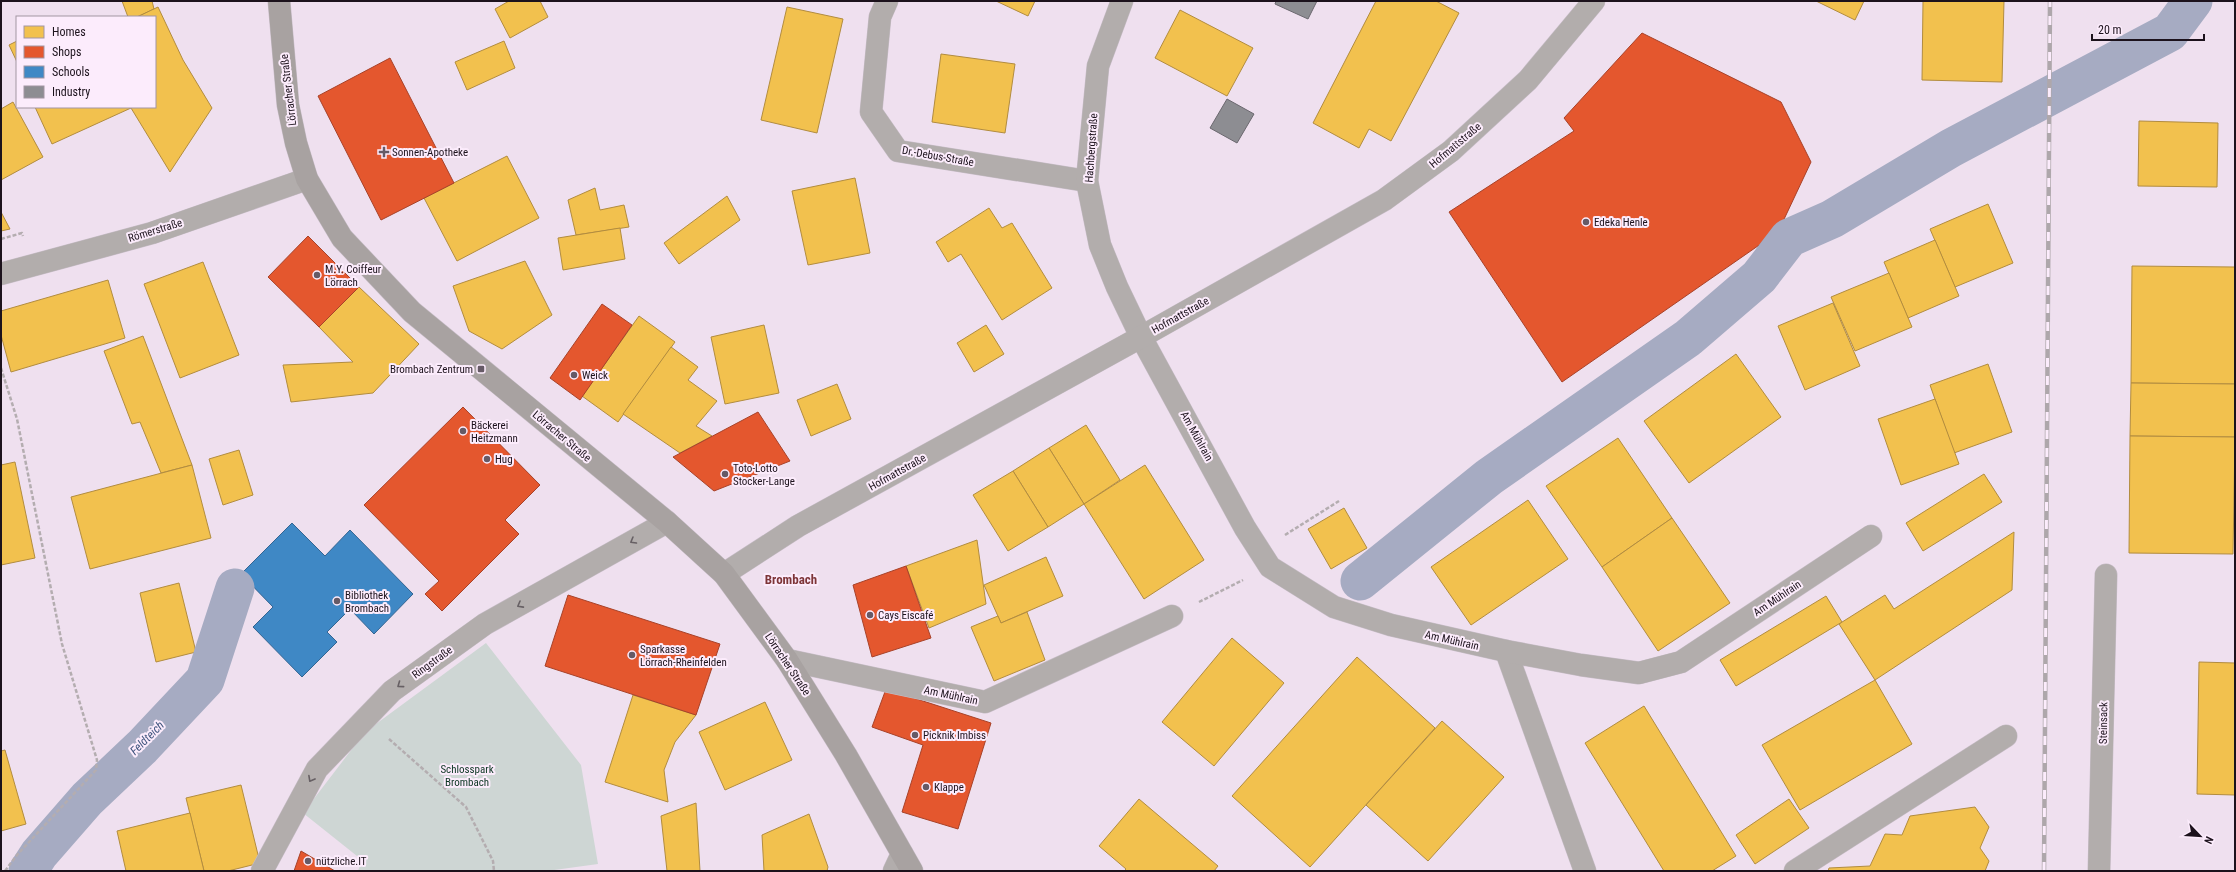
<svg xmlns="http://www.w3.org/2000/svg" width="2236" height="872" font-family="'Roboto Condensed',sans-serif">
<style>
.green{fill:#ced6d4}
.homes{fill:#f2c14e;stroke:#b28c3f}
.shops{fill:#e4572e;stroke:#a84229}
.schools{fill:#3f88c5;stroke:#346592}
.industry{fill:#8d8d92;stroke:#6b686f}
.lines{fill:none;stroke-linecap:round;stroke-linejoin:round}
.canal{stroke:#a6abc2;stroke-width:39}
.service-casing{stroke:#c7bdc7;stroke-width:23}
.minor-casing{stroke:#c7bdc7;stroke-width:23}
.secondary-casing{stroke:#c7bdc7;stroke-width:23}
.path{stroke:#b4adb0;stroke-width:2.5;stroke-dasharray:4 2;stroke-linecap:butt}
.service{stroke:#b2adac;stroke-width:22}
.minor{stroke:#b2adac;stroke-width:22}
.secondary{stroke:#a8a2a1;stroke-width:22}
.rail-casing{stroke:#aea7ab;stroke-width:4.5}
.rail{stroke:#fcecfc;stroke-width:3;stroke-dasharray:9;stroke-linecap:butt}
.oneway{stroke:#676064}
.poi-dot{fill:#665a66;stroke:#fcecfc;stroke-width:1.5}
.labels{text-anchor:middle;stroke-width:4;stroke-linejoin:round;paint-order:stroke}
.street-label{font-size:11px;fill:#1c121c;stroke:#fcecfc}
.poi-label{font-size:11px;fill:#1c121c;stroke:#fcecfc;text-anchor:start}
.park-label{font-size:11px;fill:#0b3521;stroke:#fcecfc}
.water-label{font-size:12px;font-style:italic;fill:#3d537c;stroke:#fcecfc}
.quarter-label{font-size:13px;font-weight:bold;fill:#7d3538;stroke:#fcecfc}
</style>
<rect width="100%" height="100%" fill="#efe0ef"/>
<polygon class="green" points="486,643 581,765 598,864 547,871 358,871 362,860 303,813 365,732"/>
<g class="homes">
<polygon points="122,1 152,1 154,9 137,17 128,17"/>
<polygon points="509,1 540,1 548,17 510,38 495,9"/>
<polygon points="996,1 1035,1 1028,16"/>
<polygon points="1376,1 1436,1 1459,13 1391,141 1369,129 1359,148 1313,123"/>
<polygon points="1816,1 1864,1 1855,20"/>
<polygon points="1923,1 2004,1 2002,82 1922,80"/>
<polygon points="158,7 183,60 212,108 170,172 131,108 52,144 35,107 155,107 155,17 137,17"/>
<polygon points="787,7 843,19 817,133 761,120"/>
<polygon points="1180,10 1253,48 1227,96 1155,58"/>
<polygon points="17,41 17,62 9,45"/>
<polygon points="504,41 515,68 467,90 455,62"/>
<polygon points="941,54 1015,64 1005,133 932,122"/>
<polygon points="13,102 43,157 1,180 1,109"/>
<polygon points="2139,121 2218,123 2217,187 2138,186"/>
<polygon points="507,156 539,218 457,261 424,198"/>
<polygon points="855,178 870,253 808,265 792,191"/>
<polygon points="595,188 600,210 624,205 629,227 576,235 568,200"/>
<polygon points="727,196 740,220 679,264 664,243"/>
<polygon points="1988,204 2013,263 1955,287 1930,229"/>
<polygon points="989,208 1002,228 1012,223 1052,288 1002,320 961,254 948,262 936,242"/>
<polygon points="1,212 10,229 1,231"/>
<polygon points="620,228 625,259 563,270 558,238"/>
<polygon points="1935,240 1959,296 1908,318 1884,262"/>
<polygon points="525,261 552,315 502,349 469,331 453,286"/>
<polygon points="203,262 239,355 180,378 144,284"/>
<polygon points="2132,266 2235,267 2235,384 2131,383"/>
<polygon points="1889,273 1912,327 1855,351 1831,297"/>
<polygon points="108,280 125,338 11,372 1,335 1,311"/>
<polygon points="359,287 419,344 373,393 291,402 283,365 353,362 319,327"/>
<polygon points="1833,303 1860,366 1805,390 1778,326"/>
<polygon points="639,316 675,342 618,422 582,396"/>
<polygon points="764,325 779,393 725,404 711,337"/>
<polygon points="986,325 1004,354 974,372 957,343"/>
<polygon points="143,336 192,465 161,473 140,422 132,424 104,351"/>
<polygon points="671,347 698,367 688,380 717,401 696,426 712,436 680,453 623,414"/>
<polygon points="1736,354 1781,417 1689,483 1644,421"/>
<polygon points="1988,364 2012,432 1954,453 1930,385"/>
<polygon points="2131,383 2235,384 2235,437 2130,436"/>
<polygon points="837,384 851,419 811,436 797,400"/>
<polygon points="1935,399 1959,464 1901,485 1878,419"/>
<polygon points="1086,425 1120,480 1084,504 1049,448"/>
<polygon points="2130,436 2235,437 2233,554 2129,553"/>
<polygon points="1618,438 1672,518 1602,567 1546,486"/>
<polygon points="1049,448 1084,504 1048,527 1013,471"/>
<polygon points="239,450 253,495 223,505 209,459"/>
<polygon points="15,462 35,558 1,565 1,465"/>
<polygon points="192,465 211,538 90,569 71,497"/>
<polygon points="1145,465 1204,560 1144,599 1084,504"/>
<polygon points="1013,471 1048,527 1008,551 973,495"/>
<polygon points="1984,474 2002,502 1923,551 1906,523"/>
<polygon points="1528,500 1568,559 1471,625 1431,567"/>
<polygon points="1344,508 1367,548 1331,569 1308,529"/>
<polygon points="1672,518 1730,603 1658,651 1602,567"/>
<polygon points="2014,532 2012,590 1875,680 1839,624 1885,595 1894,609"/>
<polygon points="977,540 986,604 929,628 906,566"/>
<polygon points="1046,557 1063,596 1001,623 984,585"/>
<polygon points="179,583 196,652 156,662 140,593"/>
<polygon points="1826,596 1842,622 1736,686 1720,660"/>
<polygon points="1027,612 1045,660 994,681 971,627 998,616 1001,623"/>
<polygon points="1232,638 1284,683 1214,766 1162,722"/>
<polygon points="1357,657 1435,728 1310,867 1232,796"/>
<polygon points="2199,662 2235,663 2235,795 2197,794"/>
<polygon points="1875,680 1912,744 1800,810 1762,745"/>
<polygon points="633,695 696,715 675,742 664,770 668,802 605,782"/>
<polygon points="765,702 792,760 725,790 699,732"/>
<polygon points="1644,706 1736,856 1712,871 1664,871 1585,743"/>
<polygon points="1442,721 1504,777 1428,861 1366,805"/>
<polygon points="5,750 26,824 1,831 1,751"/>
<polygon points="241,785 260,863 228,871 204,871 186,798"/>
<polygon points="1139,799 1218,866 1214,871 1124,871 1126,869 1099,846"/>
<polygon points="1789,799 1809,828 1755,864 1736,835"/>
<polygon points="696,803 700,871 667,871 661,816"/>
<polygon points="1975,807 1989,827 1980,848 1989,861 1985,871 1828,871 1829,868 1870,866 1885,834 1902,835 1910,816"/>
<polygon points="190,813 204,871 126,871 117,831"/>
<polygon points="809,814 828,867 827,871 764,871 762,835"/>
</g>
<g class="shops">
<polygon points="1642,33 1781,102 1811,162 1778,232 1562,382 1449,212 1574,131 1564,118"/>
<polygon points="390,58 454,183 381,220 318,96"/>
<polygon points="308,236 359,287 319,327 268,277"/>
<polygon points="602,304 632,325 580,400 550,378"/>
<polygon points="463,407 540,485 505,520 519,534 442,611 425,594 439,581 364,505"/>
<polygon points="758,412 790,461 714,491 673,457"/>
<polygon points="906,566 931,638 872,657 853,585"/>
<polygon points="568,595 720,644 696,715 545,666"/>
<polygon points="886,689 991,723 958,829 902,812 923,745 872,727"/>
<polygon points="301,851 335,871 294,871"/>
</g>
<polygon class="schools" points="292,523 325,556 350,530 413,594 374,634 350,609 327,632 337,642 302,677 253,627 273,607 241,574"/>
<g class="industry">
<polygon points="1276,1 1317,1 1308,19 1275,4"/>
<polygon points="1227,99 1254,114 1237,143 1210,128"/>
</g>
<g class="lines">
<g class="canal">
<polyline points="1360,581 1489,477 1688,338 1759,277 1789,238 1832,219 1951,148 2170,32 2193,1"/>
<polyline points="28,871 39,854 87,799 142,747 205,680 235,588"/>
</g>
<g class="service-casing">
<g id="service">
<polyline points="1506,651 1585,871"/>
<polyline points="1795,871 2006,736"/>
</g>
</g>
<g class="minor-casing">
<g id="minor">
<polyline points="887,1 880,17 871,112 898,151 1087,181"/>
<polyline points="1122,1 1098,66 1087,181 1100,245 1117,287 1141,337 1245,528 1270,567 1334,607 1391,625 1506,651 1581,665 1639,673 1681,662 1871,536"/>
<polyline points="1,274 152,233 307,179"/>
<polyline points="724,574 798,526 1141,337 1384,200 1451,151 1528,80 1594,1"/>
<polyline points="787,660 985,702 1172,616"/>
<polyline points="262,871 317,769 392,691 485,624 667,522"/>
<polyline points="894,871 902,854"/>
<polyline points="2099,871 2106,575"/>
</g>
</g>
<g class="secondary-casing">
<polyline id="secondary" points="279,1 288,105 296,143 307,179 342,238 412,312 667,522 724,574 787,660 846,755 912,871"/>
</g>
<g class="path">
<polyline points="1,239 22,233 23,236"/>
<polyline points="1,368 17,419 62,644 97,760 96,770 17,855 5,871"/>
<polyline points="1285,535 1339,501"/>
<polyline points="1199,602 1243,580"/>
<polyline points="389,739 466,807 493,861 494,871"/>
</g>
<use href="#service" class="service"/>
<use href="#minor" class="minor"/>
<use href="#secondary" class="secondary"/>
<g class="rail-casing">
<polyline id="rail" points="2044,871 2050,1"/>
</g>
<use href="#rail" class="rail"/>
</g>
<defs><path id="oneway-chevron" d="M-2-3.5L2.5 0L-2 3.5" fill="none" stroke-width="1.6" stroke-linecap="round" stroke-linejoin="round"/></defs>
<g class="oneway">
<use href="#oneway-chevron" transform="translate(633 541) rotate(150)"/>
<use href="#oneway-chevron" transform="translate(520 605) rotate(151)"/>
<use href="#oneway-chevron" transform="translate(400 685) rotate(144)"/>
<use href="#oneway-chevron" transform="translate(311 779) rotate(119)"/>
</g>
<g class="poi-dot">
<path d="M382 146h4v4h4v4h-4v4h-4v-4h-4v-4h4z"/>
<circle cx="1586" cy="222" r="4"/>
<circle cx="317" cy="275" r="4"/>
<rect x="477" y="365" width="8" height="8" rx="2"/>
<circle cx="574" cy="375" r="4"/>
<circle cx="463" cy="431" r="4"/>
<circle cx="487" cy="459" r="4"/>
<circle cx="725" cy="474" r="4"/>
<circle cx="337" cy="601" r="4"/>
<circle cx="870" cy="615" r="4"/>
<circle cx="632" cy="655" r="4"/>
<circle cx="915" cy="735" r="4"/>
<circle cx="926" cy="787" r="4"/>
<circle cx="308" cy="861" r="4"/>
</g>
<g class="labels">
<g class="street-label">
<text transform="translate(288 90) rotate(-97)" y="4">Lörracher Straße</text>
<text transform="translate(1455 145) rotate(-40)" y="4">Hofmattstraße</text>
<text transform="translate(1091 148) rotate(-86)" y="4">Hachbergstraße</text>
<text transform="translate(938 156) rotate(10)" y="4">Dr.-Debus-Straße</text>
<text transform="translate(155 230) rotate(-17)" y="4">Römerstraße</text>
<text transform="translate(1180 315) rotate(-29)" y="4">Hofmattstraße</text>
<text transform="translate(562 436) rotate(40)" y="4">Lörracher Straße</text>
<text transform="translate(1197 436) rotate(61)" y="4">Am Mühlrain</text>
<text transform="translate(897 472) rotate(-29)" y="4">Hofmattstraße</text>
<text transform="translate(1777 598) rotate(-34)" y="4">Am Mühlrain</text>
<text transform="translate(1452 640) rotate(13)" y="4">Am Mühlrain</text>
<text transform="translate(432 662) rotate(-36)" y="4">Ringstraße</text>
<text transform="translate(788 664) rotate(56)" y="4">Lörracher Straße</text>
<text transform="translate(951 695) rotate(12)" y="4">Am Mühlrain</text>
<text transform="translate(2103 723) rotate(-89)" y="4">Steinsack</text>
</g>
<g class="poi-label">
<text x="392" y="156">Sonnen-Apotheke</text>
<text x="1594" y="226">Edeka Henle</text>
<text x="325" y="273">M.Y. Coiffeur<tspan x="325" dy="13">Lörrach</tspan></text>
<text x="473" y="373" text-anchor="end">Brombach Zentrum</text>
<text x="582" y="379">Weick</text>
<text x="471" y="429">Bäckerei<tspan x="471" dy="13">Heitzmann</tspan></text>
<text x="495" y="463">Hug</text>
<text x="733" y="472">Toto-Lotto<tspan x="733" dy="13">Stocker-Lange</tspan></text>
<text x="345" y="599">Bibliothek<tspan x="345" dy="13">Brombach</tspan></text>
<text x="878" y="619">Cays Eiscafé</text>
<text x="640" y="653">Sparkasse<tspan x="640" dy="13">Lörrach-Rheinfelden</tspan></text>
<text x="923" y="739">Picknik Imbiss</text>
<text x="934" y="791">Klappe</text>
<text x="316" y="865">nützliche.IT</text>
</g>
<g class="park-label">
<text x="467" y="773">Schlosspark<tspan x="467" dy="13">Brombach</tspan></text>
</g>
<g class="water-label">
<text transform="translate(147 738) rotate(-45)" y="4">Feldteich</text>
</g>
<g class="quarter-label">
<text x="791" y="584">Brombach</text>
</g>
</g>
<rect width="2236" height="872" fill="none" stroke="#1c121c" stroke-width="4"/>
<rect x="16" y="16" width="140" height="92" fill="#fcecfc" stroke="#a295a2"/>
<rect x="24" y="26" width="20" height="12" fill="#f2c14e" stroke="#a295a2"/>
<text x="52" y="36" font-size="12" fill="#1c121c">Homes</text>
<rect x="24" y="46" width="20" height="12" fill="#e4572e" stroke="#a295a2"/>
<text x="52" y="56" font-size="12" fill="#1c121c">Shops</text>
<rect x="24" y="66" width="20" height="12" fill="#3f88c5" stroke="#a295a2"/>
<text x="52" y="76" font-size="12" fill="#1c121c">Schools</text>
<rect x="24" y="86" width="20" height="12" fill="#8d8d92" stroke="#a295a2"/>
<text x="52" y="96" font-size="12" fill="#1c121c">Industry</text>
<g transform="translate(2200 836) rotate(115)" stroke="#fcecfc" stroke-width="3" paint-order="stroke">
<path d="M0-3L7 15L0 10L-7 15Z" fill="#1c121c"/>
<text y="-6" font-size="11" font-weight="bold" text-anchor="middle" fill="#1c121c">N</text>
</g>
<path d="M2092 34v6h112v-6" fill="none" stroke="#1c121c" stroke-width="2"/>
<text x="2098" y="34" font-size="12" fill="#1c121c" stroke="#fcecfc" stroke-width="3" paint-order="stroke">20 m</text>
</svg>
